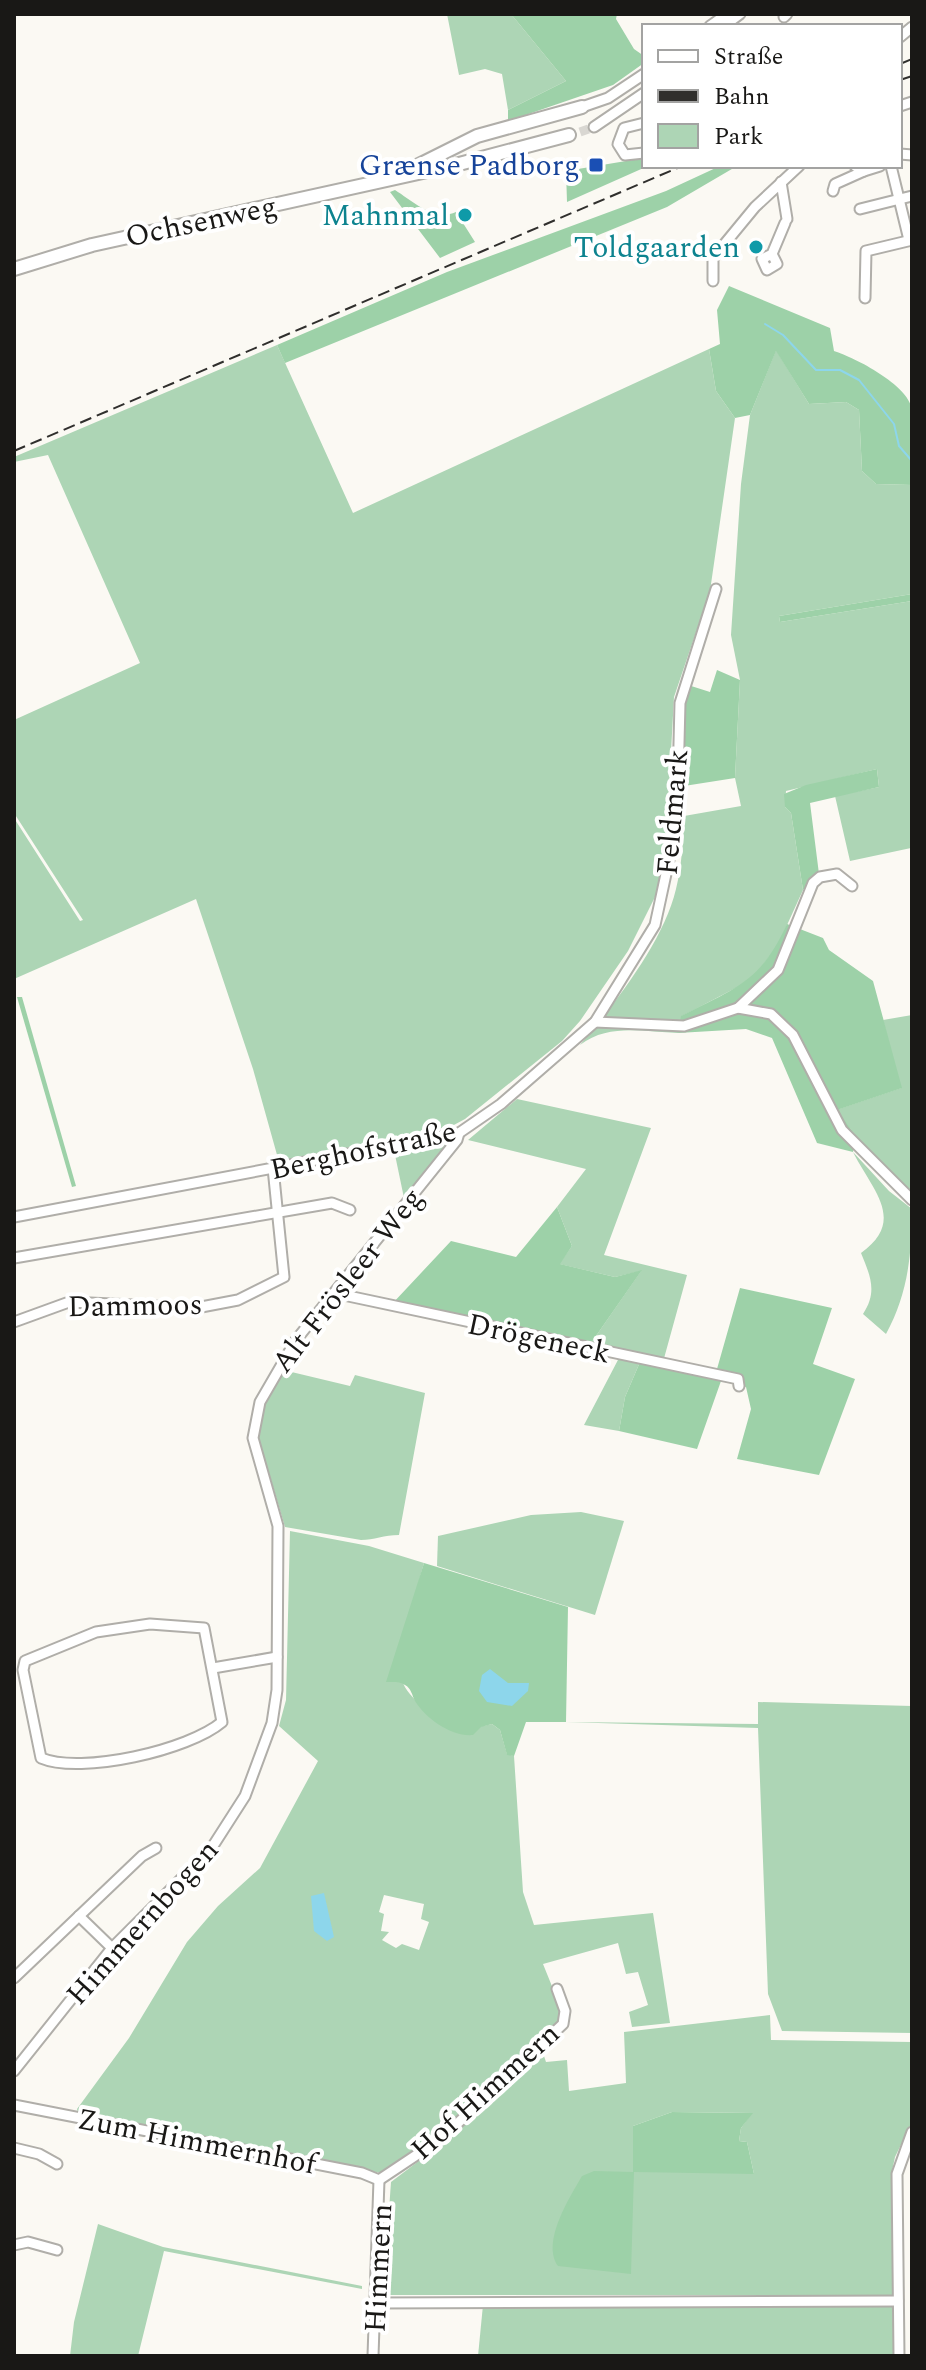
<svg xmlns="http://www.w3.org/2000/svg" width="926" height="2370" font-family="Spectral,serif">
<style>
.green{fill:#add5b5;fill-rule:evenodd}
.forest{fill:#9dd1a8}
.water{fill:#8dd6eb}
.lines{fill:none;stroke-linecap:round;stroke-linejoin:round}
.stream{stroke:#8dd6eb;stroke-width:2}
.minor-tunnel{stroke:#d9d7d2;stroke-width:9;stroke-dasharray:9 4.5;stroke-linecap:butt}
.minor-casing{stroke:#b0aea9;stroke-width:13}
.major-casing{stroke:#b0aea9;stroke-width:16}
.minor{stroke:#fff;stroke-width:9}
.major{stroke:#fff;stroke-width:12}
.rail{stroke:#302f2d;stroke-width:2;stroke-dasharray:12 6;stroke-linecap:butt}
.transit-dot{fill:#1a4fb4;stroke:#fff;stroke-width:3}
.culture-dot{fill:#0f9aa8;stroke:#fff;stroke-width:3}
.labels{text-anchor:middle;stroke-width:8;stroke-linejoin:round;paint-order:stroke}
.transit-label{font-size:30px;fill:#164399;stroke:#fff;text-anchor:end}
.culture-label{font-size:30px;fill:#0d838f;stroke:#fff;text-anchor:end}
.street-label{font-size:30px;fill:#191816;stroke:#fff}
</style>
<rect width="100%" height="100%" fill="#fbf9f3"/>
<g class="green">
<polygon points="447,14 511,14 566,81 508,110 502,74 485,69 459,75"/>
<polygon points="277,345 353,513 709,349 716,391 735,418 710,591 674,697 666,843 656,895 628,951 580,1021 562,1041 465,1119 452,1126 279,1162 253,1069 196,899 14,979 14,818 80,921 83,920 14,813 14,720 140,663 48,455 14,462 14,457"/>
<path d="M 776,350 L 809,404 L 846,402 L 859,410 L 862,471 L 876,484 L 912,485 L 912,594 L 779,616 L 780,622 L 912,601 L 912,851 L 911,848 L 850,861 L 835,796 L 879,787 L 877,769 L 786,791 L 785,807 L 791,813 L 803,890 L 777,947 L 751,980 L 682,1016 L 678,1033 C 644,1032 609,1023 580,1045 C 615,1003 663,943 676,889 C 682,865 683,841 684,816 L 741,806 L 735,778 L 740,680 L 731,635 L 741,484 L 750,415 Z"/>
<polygon points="912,1015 912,1192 856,1136 836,1110 901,1088 883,1020"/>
<polygon points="517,1099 651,1128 604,1255 687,1275 663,1362 589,1346 641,1271 615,1277 559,1264 572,1246 557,1207 586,1169 468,1140"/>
<polygon points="449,1139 450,1144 404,1198 394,1150"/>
<path d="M 853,1152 L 889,1191 L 912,1209 C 912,1253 908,1294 886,1334 L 863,1314 C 878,1292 870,1275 861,1253 C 907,1220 872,1190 853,1152 Z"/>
<polygon points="619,1358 640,1362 625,1397 619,1431 584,1425"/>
<path d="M 279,1369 L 350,1386 L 355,1375 L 425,1393 L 399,1535 C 384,1535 374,1540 361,1540 L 285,1527 L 258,1436 L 262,1407 Z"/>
<polygon points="581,1512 624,1521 595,1615 437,1566 438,1536 531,1515"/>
<path d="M 290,1531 L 369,1546 L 424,1563 C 417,1588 397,1656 402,1680 C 407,1699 439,1719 454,1732 L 492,1724 L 500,1730 L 507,1754 L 514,1756 L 523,1892 L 534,1925 L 653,1913 L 670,2023 L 632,2027 L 629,2012 L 648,2005 L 638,1972 L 626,1974 L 618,1943 L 543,1964 L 562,2011 L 559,2023 L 445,2129 L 381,2173 L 78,2113 L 77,2109 L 129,2038 L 187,1942 L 218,1906 L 260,1868 L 318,1761 L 279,1726 L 286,1700 ZM 384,1895 L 424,1904 L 421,1919 L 429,1922 L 419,1950 L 402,1944 L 396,1948 L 382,1940 L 389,1932 L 381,1931 L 384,1914 L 379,1912 Z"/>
<polygon points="758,1702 912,1706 912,2033 782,2031 768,1994 758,1728 566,1722 758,1724"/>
<path d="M 770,2015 L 771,2040 L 912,2042 L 912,2122 L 895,2157 L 891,2176 L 893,2295 L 383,2295 L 391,2182 L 449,2138 L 542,2050 L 546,2062 L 567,2060 L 569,2091 L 626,2083 L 624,2032 ZM 672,2112 L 752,2113 L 741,2128 L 739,2141 L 747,2142 L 754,2174 L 633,2126 Z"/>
<polygon points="98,2224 163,2247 362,2286 362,2289 164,2251 138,2356 70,2356 74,2322"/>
<polygon points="483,2305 892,2307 895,2356 478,2356"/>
</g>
<g class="forest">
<polygon points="511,14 617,14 616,19 634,49 644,56 644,63 613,85 508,121 508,110 566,81"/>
<polygon points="644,158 644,166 648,166 567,202 566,171"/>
<polygon points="720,166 737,166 667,207 285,363 277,345 447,272 666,191"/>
<path d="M 395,190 C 414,202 434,222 456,212 L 475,242 L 440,258 L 390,192 Z"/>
<path d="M 729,286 L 830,328 L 834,351 C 856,358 908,385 912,409 C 916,433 912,461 912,485 L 876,484 L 862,471 L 859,410 L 846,402 L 809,404 L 776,351 L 750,415 L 735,418 L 716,391 L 709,349 L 720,344 L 717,310 Z"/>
<polygon points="912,594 912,601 780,622 779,616"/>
<polygon points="717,670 740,680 735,778 684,786 683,717 688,685 710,692"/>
<polygon points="877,769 879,787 810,803 819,874 803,890 791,813 785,807 784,794 806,785"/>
<path d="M 787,924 L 823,938 L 829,950 L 873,981 L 902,1088 L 837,1110 L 856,1136 L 853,1152 L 817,1143 L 772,1038 L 746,1029 L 678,1033 L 681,1016 C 735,988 760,983 787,924 Z"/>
<polygon points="17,997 22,997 76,1186 72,1187"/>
<polygon points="557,1207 572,1246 560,1264 615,1277 642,1270 589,1346 392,1304 451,1241 516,1257"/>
<polygon points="740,1288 832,1308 813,1364 855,1379 819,1475 737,1459 751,1409 746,1387 721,1381 697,1449 619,1431 625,1397 640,1362 715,1376"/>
<path d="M 424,1563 L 568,1607 L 566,1722 L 526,1722 L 514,1756 L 507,1755 L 500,1730 L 492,1724 L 481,1727 L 473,1735 C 452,1737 426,1719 415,1701 C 412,1695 411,1688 405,1685 C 400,1681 392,1682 386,1682 Z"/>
<path d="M 672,2112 L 753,2113 L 741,2128 L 739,2141 L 747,2142 L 754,2174 L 634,2172 L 631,2274 L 558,2266 C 541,2242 570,2197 582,2176 L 594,2171 L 633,2172 L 633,2126 Z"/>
</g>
<g class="water">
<polygon points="490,1669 508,1683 529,1683 528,1691 512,1706 487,1702 479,1691 482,1675"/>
<polygon points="324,1893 334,1937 327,1941 314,1931 311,1896"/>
</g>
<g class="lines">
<polyline class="stream" points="765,324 783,335 816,370 840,370 859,380 894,424 899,446 912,461"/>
<polyline class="minor-tunnel" points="580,132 594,127"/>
<g class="minor-casing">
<g id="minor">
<polyline points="784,17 787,14"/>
<polyline points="710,26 727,14"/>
<polyline points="724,26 740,14"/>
<polyline points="900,37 912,27"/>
<polyline points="900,106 912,102"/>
<polyline points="582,107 608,98 644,74"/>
<polyline points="644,123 624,128 618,144 625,155 644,153"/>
<polyline points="594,127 644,93"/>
<polyline points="900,154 912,155"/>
<polyline points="855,166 864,171 880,166"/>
<polyline points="891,166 909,240"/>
<polyline points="781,182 787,219"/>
<polyline points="833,191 835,184 864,171"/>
<polyline points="860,209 912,196"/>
<polyline points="772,254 777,264 767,270 762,259 772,254 785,223"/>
<polyline points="713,281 713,258 755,207 799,166"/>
<polyline points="865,298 866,251 912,240"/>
<polyline points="738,1008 778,970 813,883 820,877 837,874 852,886"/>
<polyline points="595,1022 684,1026 738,1008 771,1014 793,1035 842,1130 912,1200"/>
<polyline points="14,1217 459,1133 501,1104 595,1022 655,925 677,823 680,703 716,589"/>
<polyline points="14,1258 332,1203 350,1210"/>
<polyline points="334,1293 738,1379 739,1386"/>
<polyline points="14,1322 69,1302 196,1308 238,1300 284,1277 273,1168"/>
<path d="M 150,1624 L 204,1628 L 222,1722 C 189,1750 81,1775 41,1758 L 23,1670 L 25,1661 L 96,1632 Z"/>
<polyline points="213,1668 277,1657"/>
<polyline points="79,1916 112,1948"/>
<polyline points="14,1978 142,1856 156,1848"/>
<polyline points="14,2071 112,1948 211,1849 245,1796 272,1723 277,1690 278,1526 253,1438 260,1402 296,1340 457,1140 459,1133"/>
<polyline points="14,2105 362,2173 379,2180"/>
<polyline points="14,2148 39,2154 57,2164"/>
<polyline points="379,2180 442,2138 563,2024 565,2011 557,1989"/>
<polyline points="14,2245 28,2242 57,2250"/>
<polyline points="376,2303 898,2301"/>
<polyline points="373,2356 379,2180"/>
<polyline points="899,2356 897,2174 912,2132"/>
</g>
</g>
<g class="major-casing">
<g id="major">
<polyline points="403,173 477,136 582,107"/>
<polyline points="14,269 92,245 459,164 569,135"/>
</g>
</g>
<use href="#minor" class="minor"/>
<use href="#major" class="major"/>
<g class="rail">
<polyline points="900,64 912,59"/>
<polyline points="900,80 912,76"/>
<polyline points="14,451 682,166"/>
</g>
</g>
<rect class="transit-dot" x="588" y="157" width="16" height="16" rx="4"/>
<g class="culture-dot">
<circle cx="465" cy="215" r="8"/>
<circle cx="756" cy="247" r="8"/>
</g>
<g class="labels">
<g class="transit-label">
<text x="580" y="175">Grænse Padborg</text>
</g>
<g class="culture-label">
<text x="449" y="225">Mahnmal</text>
<text x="740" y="257">Toldgaarden</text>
</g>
<g class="street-label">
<text transform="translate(201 221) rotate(-12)" y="10">Ochsenweg</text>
<text transform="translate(672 812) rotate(-85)" y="10">Feldmark</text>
<text transform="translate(363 1150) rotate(-12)" y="10">Berghofstraße</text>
<text transform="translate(347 1280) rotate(-52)" y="10">Alt Frösleer Weg</text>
<text transform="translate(135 1305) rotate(-1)" y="10">Dammoos</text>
<text transform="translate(539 1338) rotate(12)" y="10">Drögeneck</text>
<text transform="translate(142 1922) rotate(-48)" y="10">Himmernbogen</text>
<text transform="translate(485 2091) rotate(-42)" y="10">Hof Himmern</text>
<text transform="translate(197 2141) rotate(11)" y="10">Zum Himmernhof</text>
<text transform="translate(378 2268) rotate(-87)" y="10">Himmern</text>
</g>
</g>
<rect width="926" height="2370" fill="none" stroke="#191816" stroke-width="32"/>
<rect x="642" y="24" width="260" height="144" fill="#ffffff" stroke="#a3a3a2" stroke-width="2"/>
<rect x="658" y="50" width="40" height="12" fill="#ffffff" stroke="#a3a3a2" stroke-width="2"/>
<text x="714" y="64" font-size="24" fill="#191816">Straße</text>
<rect x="658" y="90" width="40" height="12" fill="#302f2d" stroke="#a3a3a2" stroke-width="2"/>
<text x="714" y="104" font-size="24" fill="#191816">Bahn</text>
<rect x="658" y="124" width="40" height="24" fill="#add5b5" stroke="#a3a3a2" stroke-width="2"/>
<text x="714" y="144" font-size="24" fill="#191816">Park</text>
</svg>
